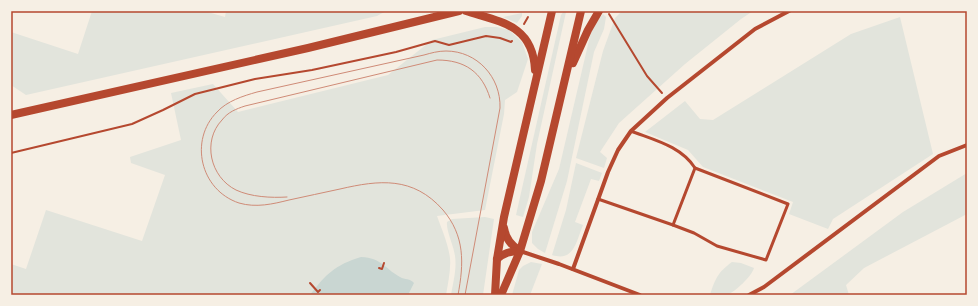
<svg xmlns="http://www.w3.org/2000/svg" width="978" height="306" font-family="'DejaVu Sans',sans-serif">
<style>
.green{fill:#e2e4dc}
.water{fill:#c9d6d2}
.lines{fill:none;stroke-linecap:round;stroke-linejoin:round}
.path{stroke:#b5482f;stroke-width:2}
.service{stroke:#b5482f;stroke-width:3}
.minor{stroke:#b5482f;stroke-width:4}
.secondary{stroke:#b5482f;stroke-width:8}
.tram{stroke:#cf8b77;stroke-width:1}
.neatline{fill:none;stroke:#b5482f;stroke-width:1.5}
</style>
<rect width="100%" height="100%" fill="#f6efe4"/>
<g class="green">
<polygon points="92,11 204,11 225,17 226,11 386,11 377,16 26,95 11,85 11,32 78,54"/>
<polygon points="564,11 566,12 537,144 529,197 523,217 516,215 561,15"/>
<polygon points="622,11 753,11 741,19 685,64 619,123 600,152 607,158 604,168 576,158 603,51 615,18"/>
<polygon points="522,13 522,16 517,23 503,17"/>
<polygon points="603,14 606,17 604,29 594,52 567,181 545,253 538,249 532,243 532,232 559,169 590,36 595,23"/>
<polygon points="900,17 933,154 833,219 828,229 789,214 793,202 703,167 688,150 645,132 685,101 700,119 713,120 851,34"/>
<path d="M 485,27 L 497,27 L 509,30 L 522,42 L 528,59 L 517,92 L 505,100 L 504,114 L 485,210 L 437,216 C 442,230 448,243 450,258 C 451,270 448,283 446,295 L 11,295 L 11,264 L 26,269 L 46,210 L 142,241 L 165,175 L 131,163 L 130,157 L 181,140 L 171,93 L 213,84 L 238,112 L 388,75 L 432,40 Z"/>
<path d="M 576,163 L 602,173 L 599,181 L 591,179 L 575,222 L 583,225 C 576,242 574,262 552,255 L 566,210 Z"/>
<polygon points="967,173 967,214 864,268 846,285 849,295 790,295 903,212"/>
<path d="M 485,217 L 494,219 L 483,295 L 451,295 C 453,283 457,269 455,256 C 454,246 446,231 447,222 L 452,219 Z"/>
<polygon points="531,262 542,264 530,295 512,295 519,270 523,266"/>
<path d="M 732,262 L 741,263 L 754,268 C 752,276 735,292 727,295 C 722,296 715,295 710,295 C 715,279 718,272 732,262 Z"/>
</g>
<path class="water" d="M 361,257 C 382,258 384,268 400,277 C 405,280 410,278 414,283 L 408,295 L 310,295 C 326,274 335,265 361,257 Z"/>
<g class="lines">
<g class="path">
<polyline points="609,14 647,76 662,93"/>
<polyline points="524,24 528,17"/>
<polyline points="11,153 132,124 163,110 195,94 255,79 312,70 396,52 435,41 449,45 486,36 500,38 511,42 512,41"/>
<polyline points="379,268 382,269 384,263"/>
<polyline points="310,283 318,292 320,290"/>
</g>
<g class="service">
<path d="M 598,199 L 673,225 L 694,233 L 717,246 L 766,260 L 788,204 L 695,168 C 681,146 654,140 631,131"/>
<polyline points="673,225 695,168"/>
</g>
<g class="minor">
<polyline points="520,251 559,264 640,295"/>
<polyline points="573,269 608,172 618,150 631,131 667,98 755,29 789,11"/>
<polyline points="749,295 764,287 939,156 967,145"/>
</g>
<g class="secondary">
<path d="M 466,11 C 501,22 533,25 535,70"/>
<polyline points="573,63 588,30 599,11"/>
<polyline points="11,115 308,48 459,11"/>
<path d="M 504,228 C 506,239 511,245 520,251"/>
<path d="M 497,259 C 504,253 510,251 520,251"/>
<polyline points="495,295 497,259 504,217 552,11"/>
<polyline points="501,295 520,251 541,181 581,11"/>
</g>
<g class="tram">
<path d="M 287,197 C 271,198 251,197 236,190 C 210,177 202,141 222,120 C 228,112 236,109 245,106 L 437,60 C 465,60 482,72 490,98"/>
<path d="M 458,295 C 464,263 465,236 443,210 C 413,176 379,180 340,189 C 323,193 306,196 289,200 C 273,204 256,208 239,203 C 200,190 189,140 217,112 C 227,101 243,96 257,92 L 424,55 C 431,53 438,51 446,51 C 477,51 501,77 500,108 L 465,295"/>
</g>
</g>
<rect width="978" height="306" fill="none" stroke="#f6efe4" stroke-width="24"/>
<rect x="12" y="12" width="954" height="282" class="neatline"/>
</svg>
